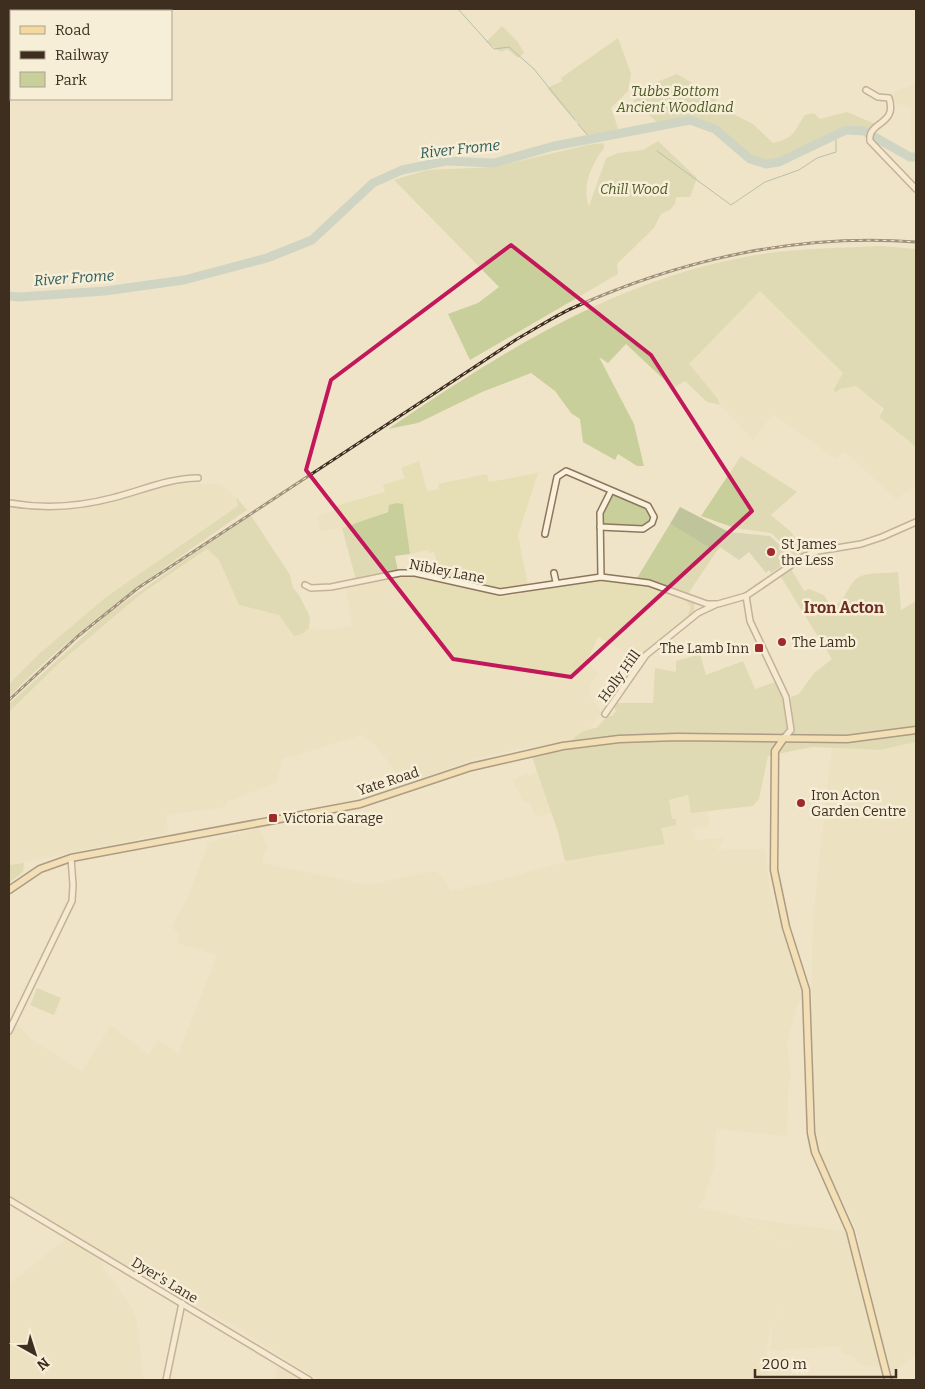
<svg xmlns="http://www.w3.org/2000/svg" width="925" height="1389" font-family="Bitter,serif">
<style>
.farmland{fill:#e6deb5}
.green{fill:#c9cf9b}
.cemetery{fill:#bfc49a}
.lines{fill:none;stroke-linecap:round;stroke-linejoin:round}
.stream{stroke:#6f938a;stroke-width:1}
.river{stroke:#a9c4bc;stroke-width:9}
.minor-casing{stroke:#8d765c;stroke-width:8}
.major-casing{stroke:#5b4430;stroke-width:9}
.minor{stroke:#faf1dc;stroke-width:5}
.major{stroke:#f3d9a0;stroke-width:6}
.rail-casing{stroke:#3d2e20;stroke-width:3}
.rail{stroke:#f7eed8;stroke-width:1;stroke-dasharray:4;stroke-linecap:butt}
.marked{fill:none;stroke:#c2185b;stroke-width:4;stroke-linejoin:round}
.poi-dot{fill:#9e2a2b;stroke:#f7eed8;stroke-width:2}
.labels{text-anchor:middle;stroke-width:5;stroke-linejoin:round;paint-order:stroke}
.park-label{font-size:14px;font-style:italic;fill:#4d5a26;stroke:#f7eed8}
.poi-label{font-size:14px;fill:#3d2e20;stroke:#f7eed8;text-anchor:start}
.street-label{font-size:14px;fill:#3d2e20;stroke:#f7eed8}
.water-label{font-size:15px;font-style:italic;fill:#2f5d5a;stroke:#f7eed8}
.quarter-label{font-size:16px;font-weight:bold;fill:#6b2e1e;stroke:#f7eed8}
</style>
<rect width="100%" height="100%" fill="#f0e4c8"/>
<g class="farmland">
<polygon points="915,83 916,85 916,153 912,153 911,108 895,103 892,94"/>
<polygon points="760,291 844,374 834,389 835,393 840,389 856,386 881,408 879,417 916,447 916,485 896,499 845,452 836,459 773,414 753,440 720,405 718,399 688,364"/>
<polygon points="419,461 427,491 439,489 438,484 487,474 489,482 538,473 518,535 528,586 498,590 433,575 431,566 437,564 434,552 429,553 428,550 410,554 403,504 367,520 342,528 322,531 317,516 336,510 335,506 385,492 383,485 405,478 401,468"/>
<polygon points="182,483 220,484 236,497 238,506 106,597 38,655 9,684 9,505 53,510 79,508 114,501 166,484"/>
<polygon points="208,549 219,560 239,605 280,615 302,634 309,628 333,630 352,625 346,587 400,575 414,575 501,597 599,579 644,584 686,601 691,607 686,619 656,642 638,660 598,637 587,661 598,673 590,687 590,696 602,713 589,729 568,742 518,749 472,760 411,782 403,781 376,746 362,735 283,759 276,783 228,801 225,807 166,815 168,833 9,865 9,712 58,664 141,594"/>
<polygon points="916,742 916,1355 890,1373 880,1338 856,1228 823,1163 816,1140 811,1015 813,916 832,748 880,750"/>
<polygon points="537,772 552,812 536,817 529,802 524,803 513,781 527,773 529,776"/>
<polygon points="688,795 692,812 708,811 709,826 693,829 696,840 724,838 717,850 765,849 770,893 799,976 803,996 803,1000 799,1001 787,1042 791,1077 788,1091 787,1136 716,1129 714,1169 703,1200 697,1207 735,1215 799,1253 741,1217 849,1232 870,1326 882,1368 861,1365 851,1355 843,1355 840,1346 770,1351 773,1327 787,1301 771,1329 767,1348 767,1373 750,1380 319,1380 231,1324 97,1250 9,1196 9,1038 12,1029 17,1024 31,1039 82,1071 111,1025 149,1055 158,1040 178,1054 217,955 177,943 179,936 172,926 187,899 208,843 224,838 229,839 229,836 259,828 268,848 263,855 263,863 368,885 434,871 441,875 451,891 488,883 581,857 665,844 660,828 676,824 672,819 669,800"/>
<polygon points="67,1238 102,1260 103,1267 131,1307 137,1320 143,1380 9,1380 9,1284"/>
<polygon points="278,1364 302,1380 273,1380"/>
</g>
<g class="green">
<polygon points="502,26 518,42 524,53 518,58 507,49 501,52 486,42"/>
<polygon points="618,38 631,74 628,91 611,108 619,131 617,133 590,138 547,88 562,81 561,78"/>
<path d="M 677,74 L 706,91 L 729,112 L 753,124 L 773,143 C 796,138 794,130 805,115 L 814,113 L 820,119 L 847,112 L 880,126 L 871,135 L 864,131 L 836,133 L 810,148 L 766,164 L 750,159 L 715,129 L 690,120 L 660,125 L 633,101 L 654,83 Z"/>
<path d="M 658,141 L 697,178 L 690,197 L 676,197 L 675,204 L 670,210 L 661,214 L 654,228 L 617,264 L 618,274 L 470,360 L 448,314 L 478,303 L 499,287 L 394,180 L 427,170 L 494,167 L 587,145 L 604,143 L 604,148 C 592,164 581,186 589,206 L 606,158 L 618,153 L 643,150 Z"/>
<path d="M 882,246 L 916,249 L 916,447 L 879,417 L 884,409 L 856,386 L 840,389 L 835,393 L 834,389 L 843,373 L 760,291 L 689,364 L 718,399 L 720,405 L 707,402 L 685,381 L 673,388 L 626,344 L 608,363 L 599,357 L 634,424 L 644,466 L 637,466 L 618,454 L 615,460 L 583,442 L 580,419 L 571,413 L 555,391 L 531,373 L 482,392 L 418,423 L 388,429 C 500,353 615,280 750,256 C 794,248 838,248 882,246 Z"/>
<polygon points="741,456 797,492 771,515 790,531 806,552 796,557 771,533 735,528 701,516"/>
<polygon points="616,494 648,508 652,519 646,527 604,526 601,522 602,514 610,497"/>
<path d="M 236,497 L 247,510 C 164,568 80,624 9,697 L 9,684 L 38,655 L 106,597 L 238,506 Z"/>
<polygon points="397,503 403,504 410,554 395,556 398,571 356,580 342,528 388,512 389,505"/>
<polygon points="250,514 290,575 293,588 299,595 310,617 309,628 302,634 294,636 279,615 239,605 219,560 207,549 141,594 58,664 9,712 9,704 109,613"/>
<polygon points="670,524 716,552 688,594 637,578"/>
<path d="M 790,567 L 804,591 L 809,589 L 824,595 L 832,608 C 847,601 847,582 861,576 C 871,572 887,574 898,572 L 901,610 L 916,601 L 916,742 L 880,750 L 812,747 L 768,756 L 759,799 L 753,806 L 691,813 L 688,795 L 669,800 L 672,819 L 676,819 L 676,825 L 661,828 L 665,844 L 565,861 L 558,832 L 531,754 L 565,751 C 569,739 583,729 596,728 L 608,716 L 612,716 L 616,711 L 614,707 L 616,703 L 653,703 L 655,668 L 676,672 L 676,661 L 700,654 L 706,675 L 743,661 L 755,689 L 775,682 L 785,705 L 791,706 L 791,697 L 799,694 L 814,673 L 832,659 L 779,574 Z"/>
<polygon points="644,584 695,602 694,612 686,619 691,607 686,601"/>
<polygon points="24,863 23,872 9,883 9,865"/>
<polygon points="37,988 61,998 54,1015 30,1005"/>
</g>
<polygon class="cemetery" points="680,507 729,532 770,536 793,558 771,573 769,570 766,573 749,552 739,560 720,547 716,552 670,524"/>
<g class="lines">
<g class="stream">
<polyline points="458,9 494,49 509,47 534,69 575,120"/>
<polyline points="578,124 590,138"/>
<polyline points="657,151 731,205 765,182 799,170 817,158 836,152 836,133"/>
</g>
<polyline class="river" points="9,296 20,297 105,291 184,280 267,258 312,240 373,183 402,170 446,161 494,163 554,146 690,120 715,129 750,159 766,164 779,162 846,130 864,131 910,157 916,157"/>
<g class="minor-casing">
<g id="minor">
<path d="M 866,90 L 878,97 L 889,98 C 898,126 867,121 870,141 L 916,189"/>
<path d="M 9,503 C 44,509 78,507 112,498 C 141,491 168,478 198,478"/>
<polyline points="545,534 557,477 566,471 648,506 654,517 652,523 643,529 600,527"/>
<polyline points="554,573 556,582"/>
<polyline points="601,577 600,513 611,491"/>
<polyline points="305,585 311,588 331,587 400,573 415,573 500,592 601,577 649,583 707,604 718,604 746,596 803,557 818,551 861,544 882,537 916,522"/>
<polyline points="746,596 750,621 786,697 791,730 784,738"/>
<polyline points="605,714 646,655 698,613 715,605"/>
<polyline points="9,1031 72,901 73,885 71,858"/>
<polyline points="9,1200 309,1380"/>
<polyline points="166,1380 182,1303"/>
</g>
</g>
<g class="major-casing">
<g id="major">
<polyline points="784,738 775,751 774,870 786,927 806,990 811,1133 815,1152 850,1231 888,1380"/>
<polyline points="9,890 40,869 71,858 360,804 471,767 563,746 619,739 677,737 847,739 916,730"/>
</g>
</g>
<use href="#minor" class="minor"/>
<use href="#major" class="major"/>
<g class="rail-casing">
<path id="rail" d="M 9,700 L 78,636 L 138,588 L 517,339 C 537,328 556,315 577,306 C 683,259 800,233 916,242"/>
</g>
<use href="#rail" class="rail"/>
</g>
<path d="M0 0H925V1389H0ZM 511,245 L 651,355 L 752,511 L 571,677 L 453,659 L 306,470 L 331,380 Z" fill="#f0e4c8" fill-opacity=".55" fill-rule="evenodd"/>
<path class="marked" d="M 511,245 L 651,355 L 752,511 L 571,677 L 453,659 L 306,470 L 331,380 Z"/>
<g class="poi-dot">
<circle cx="771" cy="552" r="5"/>
<circle cx="782" cy="642" r="5"/>
<rect x="754" y="643" width="10" height="10" rx="2.5"/>
<circle cx="801" cy="803" r="5"/>
<rect x="268" y="813" width="10" height="10" rx="2.5"/>
</g>
<g class="labels">
<g class="park-label">
<text x="675" y="96">Tubbs Bottom<tspan x="675" dy="16">Ancient Woodland</tspan></text>
<text x="634" y="194">Chill Wood</text>
</g>
<g class="poi-label">
<text x="781" y="549">St James<tspan x="781" dy="16">the Less</tspan></text>
<text x="792" y="647">The Lamb</text>
<text x="749" y="653" text-anchor="end">The Lamb Inn</text>
<text x="811" y="800">Iron Acton<tspan x="811" dy="16">Garden Centre</tspan></text>
<text x="283" y="823">Victoria Garage</text>
</g>
<g class="street-label">
<text transform="translate(447 571) rotate(11)" y="5">Nibley Lane</text>
<text transform="translate(619 676) rotate(-54)" y="5">Holly Hill</text>
<text transform="translate(388 781) rotate(-18)" y="5">Yate Road</text>
<text transform="translate(165 1280) rotate(31)" y="5">Dyer's Lane</text>
</g>
<g class="water-label">
<text transform="translate(460 149) rotate(-6)" y="5">River Frome</text>
<text transform="translate(74 278) rotate(-4)" y="5">River Frome</text>
</g>
<g class="quarter-label">
<text x="844" y="613">Iron Acton</text>
</g>
</g>
<rect width="925" height="1389" fill="none" stroke="#3d2e20" stroke-width="20"/>
<rect x="10" y="10" width="162" height="90" fill="#f7eed8" stroke="#ada18e"/>
<rect x="20" y="26" width="25" height="8" fill="#f3d9a0" stroke="#ada18e"/>
<text x="55" y="35" font-size="15" fill="#3d2e20">Road</text>
<rect x="20" y="51" width="25" height="8" fill="#3d2e20" stroke="#ada18e"/>
<text x="55" y="60" font-size="15" fill="#3d2e20">Railway</text>
<rect x="20" y="72" width="25" height="15" fill="#c9cf9b" stroke="#ada18e"/>
<text x="55" y="85" font-size="15" fill="#3d2e20">Park</text>
<g transform="translate(35 1354) rotate(141)" stroke="#f7eed8" stroke-width="4" paint-order="stroke">
<path d="M0-4L9 19L0 12L-9 19Z" fill="#3d2e20"/>
<text y="-8" font-size="14" font-weight="bold" text-anchor="middle" fill="#3d2e20">N</text>
</g>
<path d="M755 1369v8h141v-8" fill="none" stroke="#3d2e20" stroke-width="2.5"/>
<text x="762" y="1369" font-size="15" fill="#3d2e20" stroke="#f7eed8" stroke-width="4" paint-order="stroke">200 m</text>
</svg>
